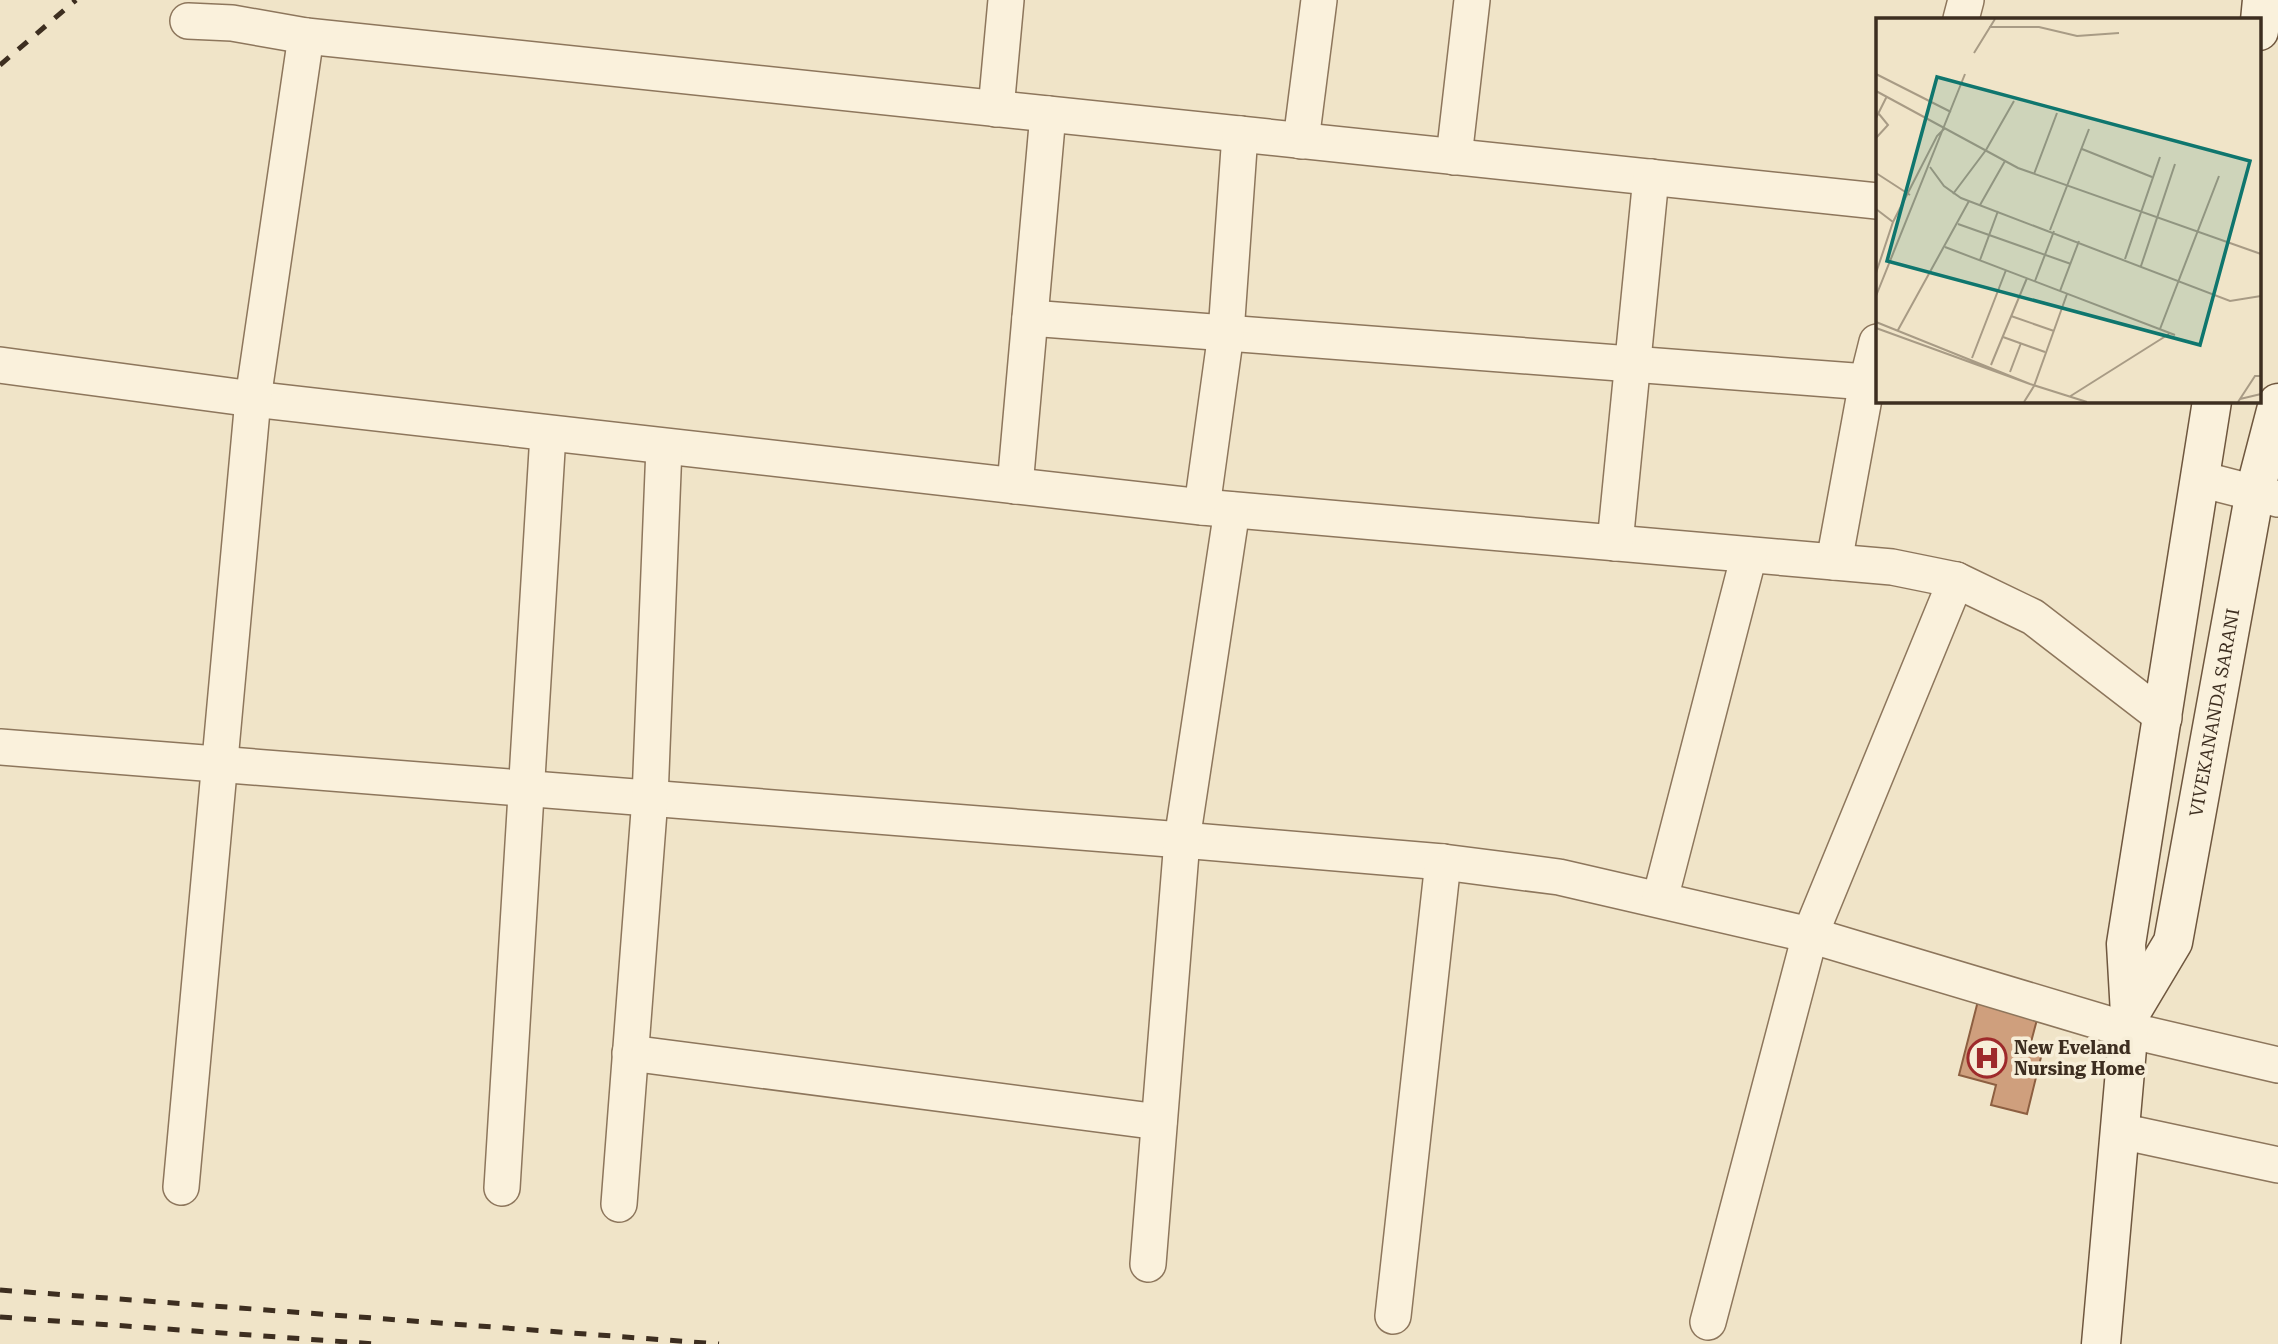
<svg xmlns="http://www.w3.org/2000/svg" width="2278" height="1344" font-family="'Roboto Serif',serif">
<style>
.building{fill:#cf9f7d;stroke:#8d5f41;stroke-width:2}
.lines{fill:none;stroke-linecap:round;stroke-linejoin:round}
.street-casing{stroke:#8d765c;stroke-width:38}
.secondary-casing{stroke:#6f573f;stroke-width:41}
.street{stroke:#faf1dc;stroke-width:35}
.secondary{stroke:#faf1dc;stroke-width:38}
.rail{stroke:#3d2e20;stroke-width:5;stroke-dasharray:12 12;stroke-linecap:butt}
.labels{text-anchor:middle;stroke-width:7;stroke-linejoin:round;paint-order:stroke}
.street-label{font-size:18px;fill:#3d2e20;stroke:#f7eed8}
.poi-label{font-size:18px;font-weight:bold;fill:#3d2e20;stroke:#f7eed8;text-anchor:start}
.inset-road{fill:none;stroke:#a89b85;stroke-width:2}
.view{fill:#0f766e;fill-opacity:0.15;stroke:#0f766e;stroke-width:3.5}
.inset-edge{fill:none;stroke:#3d2e20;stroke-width:3.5}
</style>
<rect width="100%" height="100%" fill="#f0e4c8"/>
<polygon class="building" points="1979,997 2039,1012 2030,1046 2043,1049 2027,1114 1991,1105 1996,1085 1959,1075"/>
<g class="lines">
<g class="street-casing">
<g id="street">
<polyline points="1961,19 1966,0"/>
<polyline points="188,21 232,23 306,36 1877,201"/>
<polyline points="996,109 1006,0"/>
<polyline points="1301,141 1319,0"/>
<polyline points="1454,157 1472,0"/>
<polyline points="1030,318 1867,382"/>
<polyline points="0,365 253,399 1202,507 1892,567 1956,580 2033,617 2164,718"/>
<polyline points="2200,479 2278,499"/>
<polyline points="1015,486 1048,114"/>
<polyline points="1202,507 1226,333 1240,134"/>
<polyline points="1615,543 1651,177"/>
<polyline points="1834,562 1867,382 1877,342"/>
<polyline points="0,747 1182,840 1443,862 1559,877 1810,935 2128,1030 2278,1065"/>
<polyline points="1660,899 1749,555"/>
<polyline points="630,1053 1159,1122"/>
<polyline points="2120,1131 2278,1165"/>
<polyline points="181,1187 253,399 306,36"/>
<polyline points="502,1188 548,434"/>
<polyline points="619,1204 650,798 664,447"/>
<polyline points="1148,1264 1182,840 1232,510"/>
<polyline points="1393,1316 1443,862"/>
<polyline points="1708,1322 1810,935 1956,580"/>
</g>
</g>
<g class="secondary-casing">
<g id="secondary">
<polyline points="2259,31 2262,0"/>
<path id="s1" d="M 2130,1014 L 2173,942 L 2255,491 L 2278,403"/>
<polyline points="2101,1344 2130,1014 2126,944 2212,401"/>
</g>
</g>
<use href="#street" class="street"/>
<use href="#secondary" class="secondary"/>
<g class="rail">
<polyline points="0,65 76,0"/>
<polyline points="0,1290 719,1344"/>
<polyline points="0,1317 375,1344"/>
</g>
</g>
<defs>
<g id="hospital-ring" transform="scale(2.0125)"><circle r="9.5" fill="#f7eed8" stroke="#9e2a2b" stroke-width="1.5"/><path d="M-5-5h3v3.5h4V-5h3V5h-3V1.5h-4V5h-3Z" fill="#9e2a2b"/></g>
</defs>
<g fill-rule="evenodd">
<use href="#hospital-ring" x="1987" y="1058"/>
</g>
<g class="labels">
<g class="street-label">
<text dy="6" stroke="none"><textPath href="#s1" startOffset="317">VIVEKANANDA SARANI</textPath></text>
</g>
<g class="poi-label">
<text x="2014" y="1054">New Eveland<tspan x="2014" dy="21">Nursing Home</tspan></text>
</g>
</g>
<g transform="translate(1876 18)">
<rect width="385" height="385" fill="#f0e4c8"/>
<path class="inset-road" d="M 113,9 L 163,9 L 201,18 L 243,15M 98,35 L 119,1M 0,56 L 75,94M 0,73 L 142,150 L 385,236M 0,100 L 11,78M 0,120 L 12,107 L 3,96M 206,131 L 276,159M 54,149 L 68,168 L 85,180 L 354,283 L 385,278M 0,155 L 34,177M 158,156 L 181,95M 77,176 L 110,132 L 138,83M 104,187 L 129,143M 0,191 L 17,204M 82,206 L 195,246M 174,212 L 213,111M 69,229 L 299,317M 249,241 L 284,139M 104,242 L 122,193M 265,248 L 299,146M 0,255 L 17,204 L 61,118 L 69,110M 159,263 L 178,213M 184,273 L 203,223M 0,278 L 89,56M 135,298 L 178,313M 0,304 L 154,366 L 0,310M 284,311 L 343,158M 22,312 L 93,183M 127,319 L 169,334M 96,340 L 130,252M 115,347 L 151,260M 134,354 L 145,325M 154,366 L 211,384M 193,379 L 293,316M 364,381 L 385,376M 148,384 L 158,368 L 191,276M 362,384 L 379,358 L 385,358"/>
<path class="view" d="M 61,59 L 374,143 L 324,327 L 11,243 Z"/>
<rect width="385" height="385" class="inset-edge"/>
</g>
</svg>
